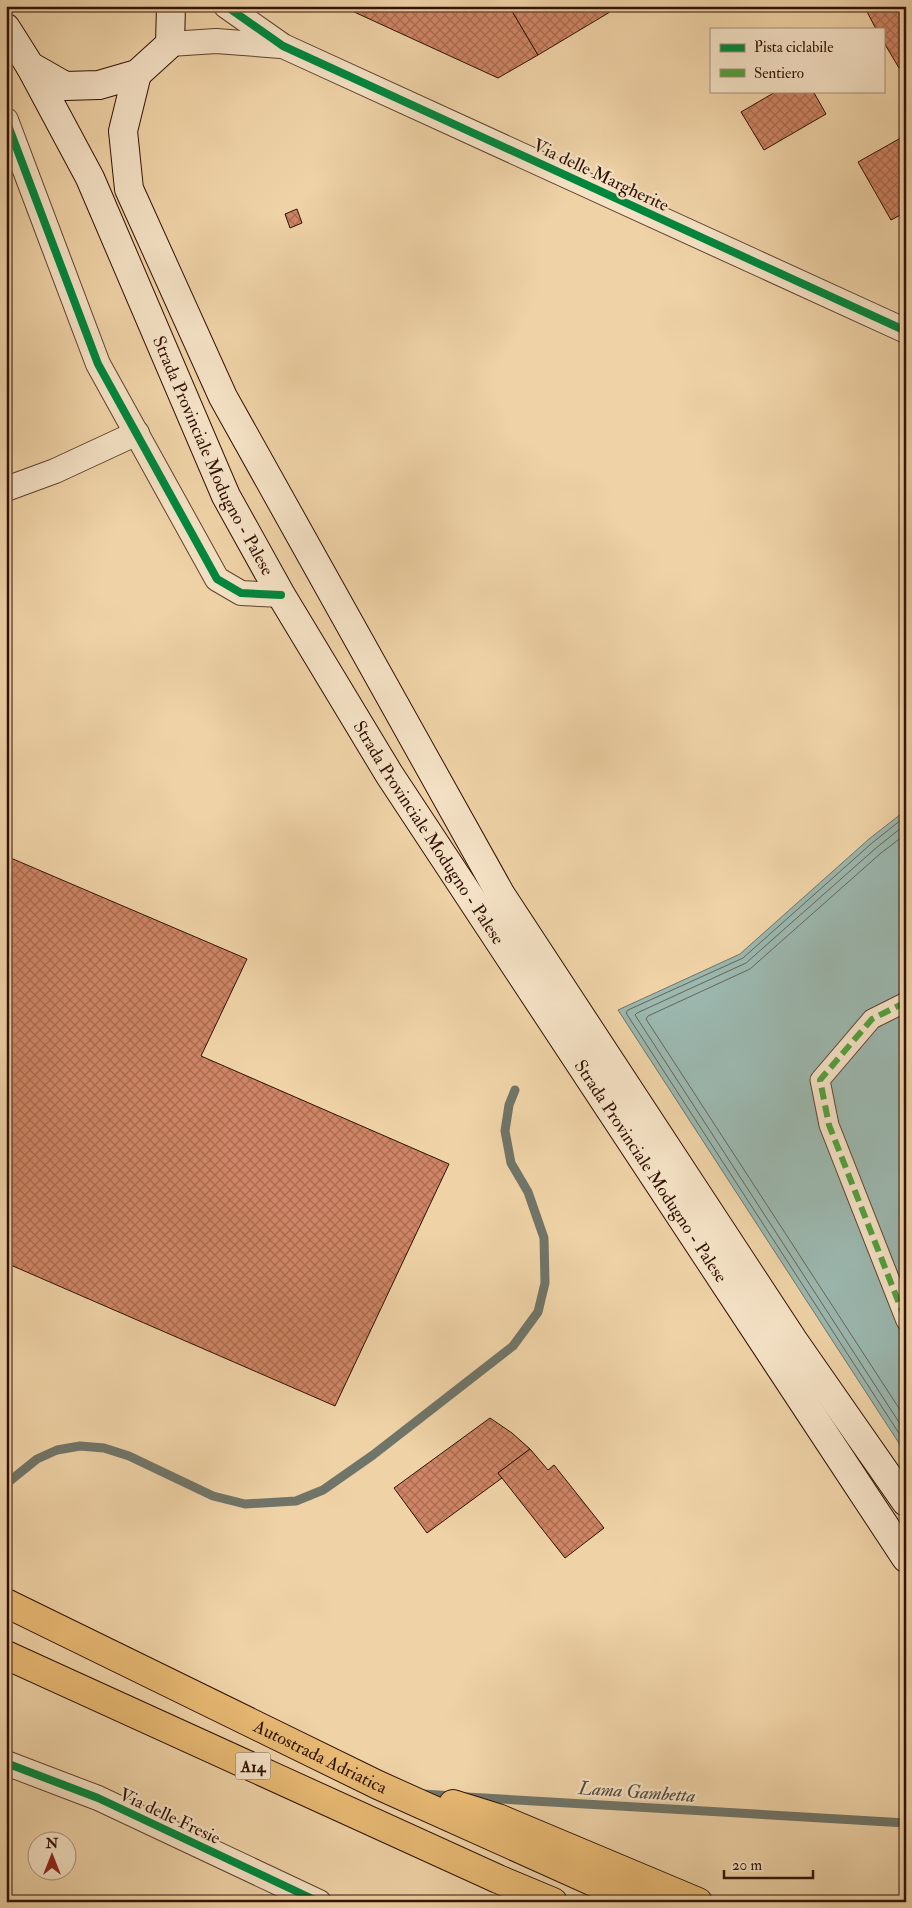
<svg xmlns="http://www.w3.org/2000/svg" width="912" height="1908" font-family="'IM FELL Double Pica',serif">
<style>
.water{fill:#9bb7ae;stroke:#707569}
.lines{fill:none;stroke-linecap:round;stroke-linejoin:round}
.shore{stroke:#666458;stroke-width:1}
.stream{stroke:#707569;stroke-width:9}
.building{fill:url(#building-cross-hatch);stroke:#301102}
.pedestrian-casing{stroke:#60422b;stroke-width:21}
.minor-casing{stroke:#60422b;stroke-width:26}
.secondary-casing{stroke:#301102;stroke-width:30}
.motorway-casing{stroke:#301102;stroke-width:30}
.pedestrian{stroke:#f5e2c6;stroke-width:19}
.minor{stroke:#f5e2c6;stroke-width:24}
.secondary{stroke:#f5e2c6;stroke-width:28}
.motorway{stroke:#e8ba74;stroke-width:28}
.quiet{stroke:#52a03d;stroke-width:6;stroke-dasharray:12 6;stroke-linecap:butt}
.cycleway-casing{stroke:#f5e2c6;stroke-width:11}
.cycleway{stroke:#00873e;stroke-width:8}
.labels{text-anchor:middle;stroke-width:4.5;stroke-linejoin:round;paint-order:stroke}
.shield{fill:#f5e2c6;stroke:#6b503d;stroke-width:1}
.shield-label{font-size:16px;font-weight:bold;fill:#301102}
.street-label{font-size:18px;fill:#301102;stroke:#f5e2c6}
.water-label{font-size:19px;font-style:italic;fill:#554b3e;stroke:#f5e2c6}
</style>
<defs>
<pattern id="building-cross-hatch" width="8" height="8" patternUnits="userSpaceOnUse" patternTransform="scale(1.25)"><rect width="8" height="8" fill="#cf8565"/><path d="M0 0l8 8M0 8l8-8" fill="none" stroke="#a86b51"/></pattern>
</defs>
<rect width="100%" height="100%" fill="#efd3a7"/>
<filter id="stains"><feTurbulence type="fractalNoise" baseFrequency=".004" numOctaves="4"/><feColorMatrix values="0 0 0 0 .2 0 0 0 0 .09 0 0 0 0 .02 0 0 0 .5 -.17"/></filter>
<radialGradient id="worn" r=".72"><stop offset=".6" stop-color="#630" stop-opacity="0"/><stop offset="1" stop-color="#630" stop-opacity=".3"/></radialGradient>
<polygon class="water" points="906,810 906,1454 618,1010 740,954 869,839"/>
<g class="lines">
<g class="shore">
<polyline points="906,816 872,843 743,958 628,1010 626,1013 906,1444"/>
<polyline points="906,824 876,848 746,963 637,1013 635,1015 906,1433"/>
<polyline points="906,834 881,853 750,969 648,1016 646,1019 906,1419"/>
</g>
<g class="stream">
<polyline points="6,1484 37,1459 57,1450 80,1446 104,1448 129,1456 213,1496 245,1504 296,1501 323,1490 373,1455 513,1346 538,1312 545,1283 544,1238 528,1192 511,1163 505,1131 509,1105 515,1090"/>
<polyline points="422,1794 454,1796"/>
<polyline points="467,1797 906,1823"/>
</g>
</g>
<g class="building">
<polygon points="362,6 509,6 538,55 498,78 352,11"/>
<polygon points="509,6 620,6 538,55"/>
<polygon points="864,6 906,6 906,64 899,68 883,41 883,29 876,29"/>
<polygon points="777,91 813,91 826,114 764,150 741,112"/>
<polygon points="906,135 906,212 891,220 858,162"/>
<polygon points="297,209 302,223 290,228 285,214"/>
<polygon points="6,856 247,959 201,1056 449,1164 335,1406 6,1263"/>
<polygon points="490,1418 512,1433 530,1449 498,1473 502,1478 427,1533 394,1488"/>
<polygon points="530,1449 548,1470 554,1465 604,1528 565,1558 498,1473"/>
</g>
<g class="lines">
<g class="pedestrian-casing">
<polyline id="pedestrian" points="906,1002 872,1019 820,1080 829,1125 906,1321"/>
</g>
<g class="minor-casing">
<g id="minor">
<polyline points="226,6 283,46 906,331"/>
<polyline points="170,44 216,41 281,46"/>
<polyline points="6,120 98,364 217,579 241,593 281,595"/>
<polyline points="6,489 55,471 137,433"/>
<polyline points="6,1763 98,1798 319,1902"/>
</g>
</g>
<g class="secondary-casing">
<g id="secondary">
<polyline points="6,28 30,66 65,86 99,85 137,74 170,44 171,6"/>
<path id="s1" d="M 30,66 L 90,178 L 226,496 L 281,595 L 389,774 L 906,1558"/>
<polyline points="137,74 123,131 129,189 223,397 501,895 793,1340 906,1502"/>
</g>
</g>
<g class="motorway-casing">
<g id="motorway">
<path id="s2" d="M 6,1603 L 378,1785 L 638,1902"/>
<polyline points="6,1655 498,1879 553,1902"/>
<polyline points="453,1804 498,1818 698,1902"/>
</g>
</g>
<use href="#pedestrian" class="pedestrian"/>
<use href="#minor" class="minor"/>
<use href="#secondary" class="secondary"/>
<use href="#motorway" class="motorway"/>
<polyline class="quiet" points="906,1002 872,1019 820,1080 829,1125 906,1321"/>
<g class="cycleway-casing">
<g id="cycleway">
<polyline points="226,6 283,46 906,331"/>
<polyline points="6,120 98,364 217,579 241,593 281,595"/>
<polyline points="6,1763 98,1798 319,1902"/>
</g>
</g>
<use href="#cycleway" class="cycleway"/>
</g>
<g class="labels">
<rect class="shield" x="235.5" y="1752.5" width="35" height="27" rx="4"/>
<g class="shield-label">
<text x="253" y="1772">A14</text>
</g>
<g class="street-label">
<text transform="translate(601 175) rotate(25)" y="6">Via delle Margherite</text>
<text dy="6" stroke="none"><textPath href="#s1" startOffset="431">Strada Provinciale Modugno - Palese</textPath></text>
<text dy="6" stroke="none"><textPath href="#s1" startOffset="866">Strada Provinciale Modugno - Palese</textPath></text>
<text dy="6" stroke="none"><textPath href="#s1" startOffset="1271">Strada Provinciale Modugno - Palese</textPath></text>
<text dy="6" stroke="none"><textPath href="#s2" startOffset="350">Autostrada Adriatica</textPath></text>
<text transform="translate(170 1816) rotate(25)" y="6">Via delle Fresie</text>
</g>
<g class="water-label">
<text transform="translate(637 1791) rotate(4)" y="7">Lama Gambetta</text>
</g>
</g>
<rect width="912" height="1908" fill="none" stroke="#efd3a7" stroke-width="25"/>
<rect x="8" y="8" width="897" height="1893" fill="none" stroke="#301102" stroke-width="2.5"/>
<rect x="12" y="12" width="887" height="1883" fill="none" stroke="#301102"/>
<rect x="710" y="28" width="175" height="65" fill="#f5e2c6" stroke="#a68e78"/>
<rect x="720" y="44" width="25" height="8" fill="#00873e" stroke="#a68e78"/>
<text x="754" y="52" font-size="15" fill="#301102">Pista ciclabile</text>
<rect x="720" y="69" width="25" height="8" fill="#52a03d" stroke="#a68e78"/>
<text x="754" y="78" font-size="15" fill="#301102">Sentiero</text>
<g transform="translate(52 1856)"><circle r="24" fill="#f5e2c6" stroke="#a68e78"/>
<path d="M0-4L9 19L0 12L-9 19Z" fill="#8f2418"/>
<text y="-8" font-size="14" font-weight="bold" text-anchor="middle" fill="#301102">N</text>
</g>
<path d="M724 1870v8h89v-8" fill="none" stroke="#301102" stroke-width="2.5"/>
<text x="732" y="1870" font-size="15" fill="#301102" stroke="#f5e2c6" stroke-width="4" paint-order="stroke">20 m</text>
<rect width="100%" height="100%" filter="url(#stains)"/>
<rect width="100%" height="100%" fill="url(#worn)"/>
</svg>
